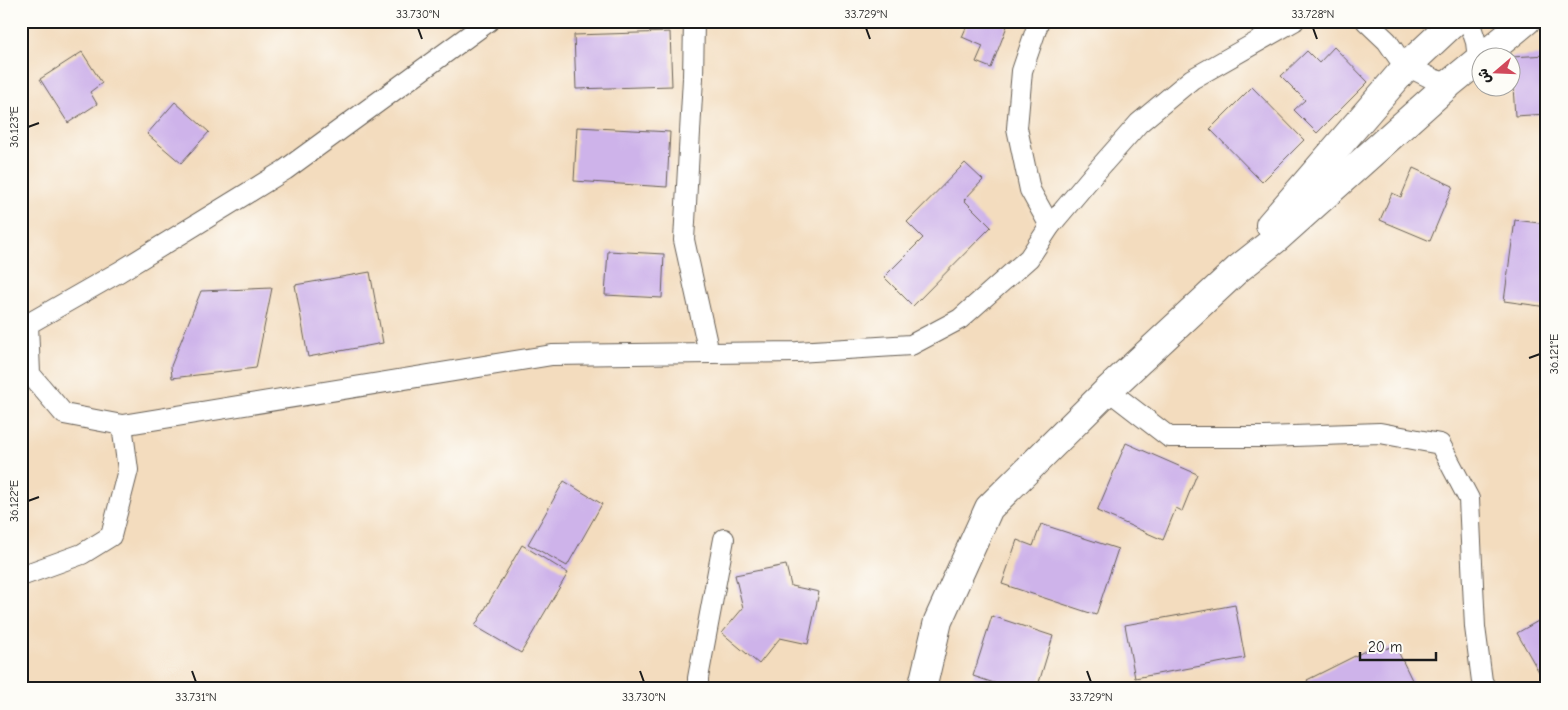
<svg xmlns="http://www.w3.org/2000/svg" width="1568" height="710" font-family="'Comic Neue','Playpen Sans Arabic',sans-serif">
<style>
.building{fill:#ceb3ea}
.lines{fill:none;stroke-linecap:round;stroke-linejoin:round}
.street-casing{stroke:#675f55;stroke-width:22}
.secondary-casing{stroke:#675f55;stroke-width:30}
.street{stroke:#fff;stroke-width:20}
.secondary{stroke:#fff;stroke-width:28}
.ticks{fill:none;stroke:#1c1c1c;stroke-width:2}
.neatline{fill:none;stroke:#1c1c1c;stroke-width:2}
.ticks-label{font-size:12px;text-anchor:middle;fill:#1c1c1c}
</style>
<rect width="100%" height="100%" fill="#fdfcf7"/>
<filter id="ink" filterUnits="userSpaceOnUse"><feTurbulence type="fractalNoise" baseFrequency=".02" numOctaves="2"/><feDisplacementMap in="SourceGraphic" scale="10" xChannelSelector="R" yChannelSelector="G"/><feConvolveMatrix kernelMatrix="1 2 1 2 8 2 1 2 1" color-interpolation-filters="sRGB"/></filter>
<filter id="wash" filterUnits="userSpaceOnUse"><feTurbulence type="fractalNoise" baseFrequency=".0096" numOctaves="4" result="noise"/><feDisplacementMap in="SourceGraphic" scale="20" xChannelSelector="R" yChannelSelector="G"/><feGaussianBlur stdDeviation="1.12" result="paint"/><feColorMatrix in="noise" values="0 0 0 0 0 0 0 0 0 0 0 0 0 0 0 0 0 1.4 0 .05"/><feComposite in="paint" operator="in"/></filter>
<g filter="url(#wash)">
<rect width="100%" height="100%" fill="#f3dcbe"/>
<g id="blocks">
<g class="building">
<polygon points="969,21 1009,21 991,68 976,62 983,46 962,37"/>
<polygon points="670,32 672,86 576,89 574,35"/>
<polygon points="1334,47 1368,82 1317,133 1294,110 1305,100 1281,76 1307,51 1319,63"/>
<polygon points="82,52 102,83 90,92 97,104 68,123 40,79"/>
<polygon points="1547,55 1547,114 1515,116 1511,57"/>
<polygon points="1252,87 1304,140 1262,182 1210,129"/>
<polygon points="175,102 209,132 181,163 147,134"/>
<polygon points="577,127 670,132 667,187 574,181"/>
<polygon points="965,163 983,180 964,200 991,227 913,306 884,277 923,238 907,222"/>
<polygon points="1413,168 1453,186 1430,241 1380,220 1392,193 1401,197"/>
<polygon points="1515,220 1547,224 1547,307 1504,301"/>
<polygon points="608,251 664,254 662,298 605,295"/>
<polygon points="370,272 383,343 308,357 295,285"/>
<polygon points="272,288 256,368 172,378 171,366 201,291"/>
<polygon points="1126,443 1197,474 1182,511 1176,508 1163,540 1097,511"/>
<polygon points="564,481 602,504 567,566 528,544"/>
<polygon points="1041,524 1118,549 1096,615 1002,584 1017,540 1033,546"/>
<polygon points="522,545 568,573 521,653 475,626"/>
<polygon points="786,565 791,586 819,592 808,644 780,638 759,664 722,633 743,608 735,575"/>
<polygon points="1235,605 1245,658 1135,678 1125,625"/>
<polygon points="992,616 1053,636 1037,689 1012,689 973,676"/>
<polygon points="1547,616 1547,677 1543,679 1517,633"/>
<polygon points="1383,642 1386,649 1395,645 1413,682 1403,687 1404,689 1312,689 1307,680"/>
</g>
</g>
</g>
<g filter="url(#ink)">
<use href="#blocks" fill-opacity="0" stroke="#675f55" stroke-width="1"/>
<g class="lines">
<g class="street-casing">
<g id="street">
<polyline points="489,21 285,170 119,272 28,324 30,374 64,414 122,425 552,355 797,352 911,345 960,319 1029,258 1050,226 1093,175 1139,123 1192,79 1294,21"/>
<polyline points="694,21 693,78 684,240 709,353"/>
<polyline points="1039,21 1022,71 1017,128 1030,190 1050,226"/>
<polyline points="1366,21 1387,41 1398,57 1407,66 1433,79 1449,84"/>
<polyline points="1469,21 1476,42 1478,59"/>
<polyline points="1108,390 1169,437 1265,437 1380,433 1440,444 1469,499 1475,627 1482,681 1486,689"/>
<polyline points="21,576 82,554 111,536 128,470 122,425"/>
<polyline points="698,689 698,678 724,539"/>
</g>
</g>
<g class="secondary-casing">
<g id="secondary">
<polyline points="1270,225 1407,66 1455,21"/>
<polyline points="922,689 938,621 989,508 1108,390 1238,269 1276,239 1449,84 1526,21"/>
</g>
</g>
<use href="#street" class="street"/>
<use href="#secondary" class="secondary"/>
</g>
</g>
<path class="ticks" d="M 418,28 L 422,39M 866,28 L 870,39M 1313,28 L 1317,39M 28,127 L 39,123M 1529,358 L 1540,354M 28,501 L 39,497M 192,671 L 196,682M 640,671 L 644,682M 1087,671 L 1091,682"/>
<rect width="1568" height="710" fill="none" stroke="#fdfcf7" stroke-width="55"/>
<g transform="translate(1496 72) rotate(251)"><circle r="24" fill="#fdfcf7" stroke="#a3a29f"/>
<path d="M0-4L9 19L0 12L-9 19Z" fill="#d1495b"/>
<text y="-8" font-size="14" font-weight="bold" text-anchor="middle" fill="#1c1c1c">ش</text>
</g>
<path d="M1360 652v8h76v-8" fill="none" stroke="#1c1c1c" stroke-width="2.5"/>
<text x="1368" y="652" font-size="15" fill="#1c1c1c" stroke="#fdfcf7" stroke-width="4" paint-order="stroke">20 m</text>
<rect x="28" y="28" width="1512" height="654" class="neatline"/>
<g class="ticks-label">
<text x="418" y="18">33.730°N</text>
<text x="866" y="18">33.729°N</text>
<text x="1313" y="18">33.728°N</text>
<text transform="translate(14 127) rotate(-90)" y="4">36.123°E</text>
<text transform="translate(1554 354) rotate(-90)" y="4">36.121°E</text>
<text transform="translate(14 501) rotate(-90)" y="4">36.122°E</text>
<text x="196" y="701">33.731°N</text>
<text x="644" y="701">33.730°N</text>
<text x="1091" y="701">33.729°N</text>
</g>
</svg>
